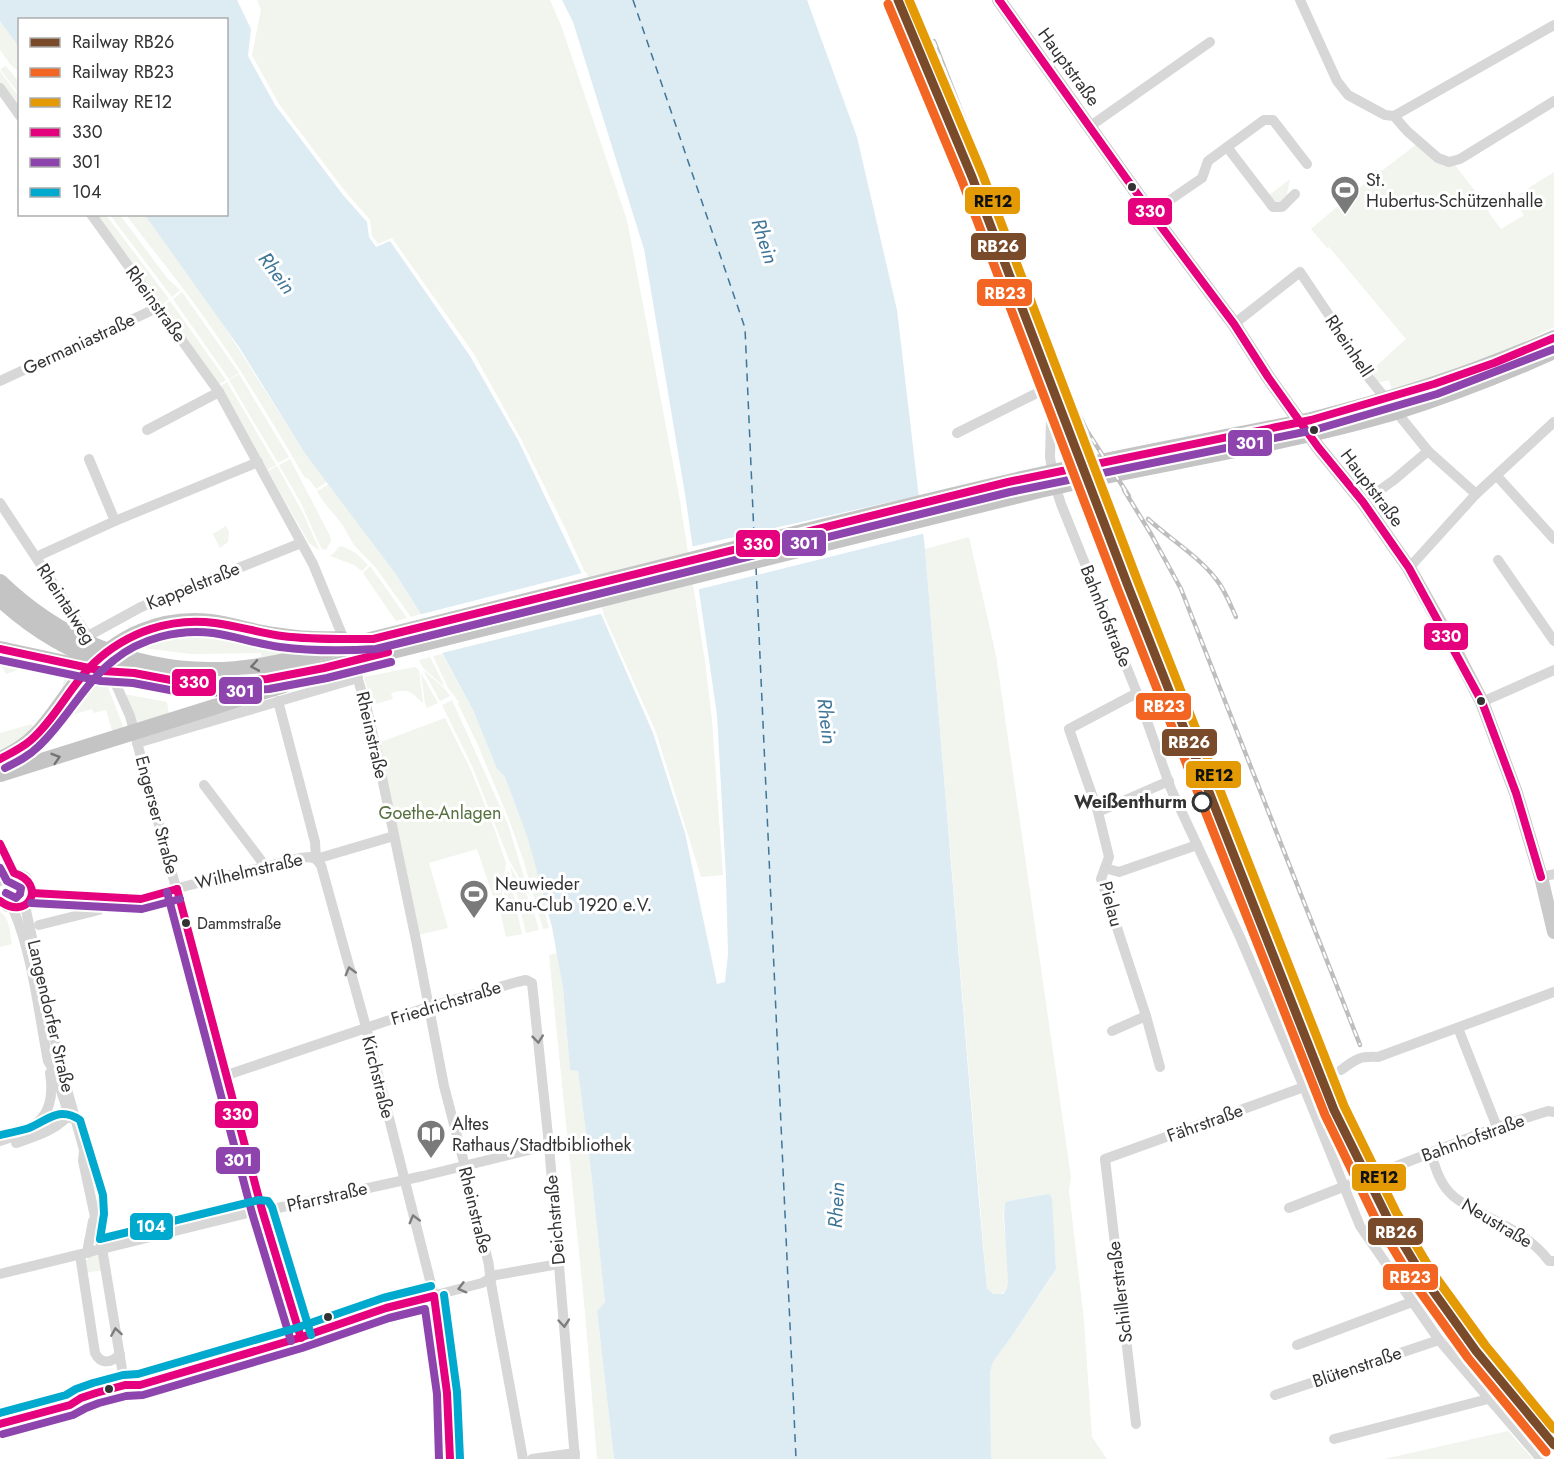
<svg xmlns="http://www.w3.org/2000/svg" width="1554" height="1459" font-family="Jost,sans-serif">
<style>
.green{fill:#f1f5ed}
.water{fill:#ddebf3}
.pier{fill:#fff}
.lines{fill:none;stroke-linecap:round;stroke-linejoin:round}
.ferry{stroke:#3f7597;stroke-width:1.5;stroke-dasharray:8 6;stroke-linecap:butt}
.minor{stroke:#d7d7d7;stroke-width:10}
.major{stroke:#cacaca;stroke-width:14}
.highway{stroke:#c4c4c4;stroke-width:16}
.rail-casing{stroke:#bebebe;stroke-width:4.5}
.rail{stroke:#fff;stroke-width:2;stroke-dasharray:7;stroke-linecap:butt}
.bus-1-casing{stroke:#fff;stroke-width:12}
.bus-2-casing{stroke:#fff;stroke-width:12}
.bus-3-casing{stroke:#fff;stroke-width:12}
.bus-1{stroke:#e5007d;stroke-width:8}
.bus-2{stroke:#8e44ad;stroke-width:8}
.bus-3{stroke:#00a9ce;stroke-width:8}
.rail-1-casing{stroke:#fff;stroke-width:14}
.rail-2-casing{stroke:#fff;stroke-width:14}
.rail-3-casing{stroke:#fff;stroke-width:14}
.rail-1{stroke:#7a4b2a;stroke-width:9}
.rail-2{stroke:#f26522;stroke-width:9}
.rail-3{stroke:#e39a05;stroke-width:9}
.oneway{stroke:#747474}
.oneway2{stroke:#7d7d7d}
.bus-dot{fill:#333;stroke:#fff;stroke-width:2}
.stop-dot{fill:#fff;stroke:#333;stroke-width:3}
.labels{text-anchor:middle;stroke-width:6;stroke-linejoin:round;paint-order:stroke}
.bus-label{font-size:16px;fill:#333;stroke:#fff;text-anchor:start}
.street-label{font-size:18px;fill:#333;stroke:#fff}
.poi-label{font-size:18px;fill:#333;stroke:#fff;text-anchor:start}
.stop-label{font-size:18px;font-weight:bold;fill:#333;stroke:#fff;text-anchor:end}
.park-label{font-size:18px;fill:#56703f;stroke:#fff}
.water-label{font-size:20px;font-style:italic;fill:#3f7597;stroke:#fff}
.line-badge{stroke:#fff;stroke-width:2}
.badge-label{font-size:16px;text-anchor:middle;font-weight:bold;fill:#fff}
.pale-badge-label{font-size:16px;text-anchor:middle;font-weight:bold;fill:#111}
</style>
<rect width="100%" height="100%" fill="#fff"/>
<g class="green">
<polygon points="257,0 550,0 561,25 627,220 679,495 705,661 712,720 723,875 701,877 656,732 565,528 521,439 474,354 392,238 378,244 372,236 370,220 344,190 279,104 252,55 261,10"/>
<polygon points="0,21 19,47 19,72 10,64 0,50"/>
<polygon points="6,66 19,82 19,94 0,69"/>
<polygon points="0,71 19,97 19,110 0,83"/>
<polygon points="1422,140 1455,165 1488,208 1489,213 1501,229 1524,215 1513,198 1554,172 1554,327 1507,350 1392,390 1389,380 1369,385 1364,377 1406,339 1329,247 1327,248 1311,229 1378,172 1383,170"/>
<polygon points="1290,179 1286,199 1275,204 1268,196"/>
<polygon points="95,215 106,215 169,299 161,305"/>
<polygon points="110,215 120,215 167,278 180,290 172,297"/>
<path d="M 126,215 L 145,215 L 212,307 L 304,452 L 327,482 L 316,489 L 309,479 L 305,478 C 273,423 241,369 204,317 C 179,282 152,249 126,215 Z"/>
<polygon points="182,292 239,373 229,379 173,299"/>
<polygon points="170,301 226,380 218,385 163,306"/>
<polygon points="239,374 289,457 278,463 229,380"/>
<polygon points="227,382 276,465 267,470 219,387"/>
<polygon points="290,459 330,536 331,541 326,550 322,549 320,546 301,503 279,465"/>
<polygon points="277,466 303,513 320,551 309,543 268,471"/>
<polygon points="329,484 395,573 421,614 411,617 376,568 354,545 342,524 323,501 317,491"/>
<polygon points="226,526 229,532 228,542 220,548 213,534"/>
<path d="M 969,537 L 996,655 L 1071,1177 L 1069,1191 L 1084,1321 L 1092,1437 L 1107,1459 L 991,1459 L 990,1372 L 993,1362 L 1050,1279 L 1056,1265 L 1050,1195 L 1009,1201 C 1007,1203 1005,1206 1004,1209 C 999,1227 1023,1289 997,1296 L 987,1289 L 925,549 Z"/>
<polygon points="342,546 356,553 368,565 362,571 354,565 330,556 336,551 338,547"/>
<polygon points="370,566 407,618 396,621 363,573"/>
<polygon points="201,627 318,647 262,659 261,653 192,654 126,646 167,630"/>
<polygon points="0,654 79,671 60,697 65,676 19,665 18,670 6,674 0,663"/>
<polygon points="442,654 473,710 497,769 505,777 528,838 546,903 545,913 549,928 543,929 524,862 508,817 477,743 458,704 459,702 448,688 433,656"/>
<polygon points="430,657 444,685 443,686 423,668 419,660"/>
<path d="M 415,667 L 419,670 L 423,703 C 410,691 409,688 391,693 L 393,699 L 372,705 L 364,677 Z"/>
<polygon points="423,670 445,689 450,696 440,701"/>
<polygon points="421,673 438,703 427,708 425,704"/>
<polygon points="91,674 104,677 124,729 113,733 106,710 94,713 92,709 75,714 71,703"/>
<polygon points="124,694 167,702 169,714 136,725"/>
<polygon points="452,700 508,824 530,897 509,860 472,766 442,705"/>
<polygon points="445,718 470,768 494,828 506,863 500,906 494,899 477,849 429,863 448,928 418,935 378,743"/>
<polygon points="32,724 33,731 13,745 0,749 0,733"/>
<polygon points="510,866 532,905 539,930 526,933"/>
<polygon points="508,869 522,934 506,937 501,915"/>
<path d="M 0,912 C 10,918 10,933 12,944 L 0,947 Z"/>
<polygon points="558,953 563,988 570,1070 578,1070 591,1171 605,1302 597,1312 614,1459 597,1459 585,1312 549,955"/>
<polygon points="98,1256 104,1270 85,1273 86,1260 90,1257"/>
<polygon points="1508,1431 1533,1459 1384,1459"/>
</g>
<polygon class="water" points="0,0 237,0 251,29 248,56 275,105 343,195 367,222 369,237 376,247 390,241 470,356 518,440 601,614 653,733 685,833 717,984 725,982 728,954 726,877 717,715 685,494 644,249 573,22 562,0 807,0 857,137 897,310 925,549 980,1213 987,1289 994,1294 1003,1294 1007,1288 1008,1281 1004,1215 1005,1203 1009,1201 1049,1194 1052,1198 1056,1269 1013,1334 993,1362 990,1372 991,1459 614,1459 597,1311 605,1302 591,1171 578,1071 570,1070 563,988 552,927 528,839 505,777 497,769 473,710 421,614 395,573 304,452 239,347 145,215 226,214 226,20 20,20 19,47 0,21"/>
<g class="pier">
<polygon points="921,495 926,533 696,590 690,547"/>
<polygon points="586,572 604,613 438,654 418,615"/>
</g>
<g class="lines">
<g class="ferry">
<polyline points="633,0 745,328 754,535"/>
<polyline points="756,567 796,1459"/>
</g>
<g class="minor">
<polyline points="891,0 948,139 1043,390 1051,420 1050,457 1054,482 1061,504 1137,693 1171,789 1240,937 1304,1087 1360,1226 1439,1340 1541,1459"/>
<polyline points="1300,0 1337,81 1348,95 1385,115 1394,116 1407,131 1438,158 1449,162 1460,159 1554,101"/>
<polyline points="0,88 20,116"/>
<polyline points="1394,116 1554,25"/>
<polyline points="1089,127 1210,42"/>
<polyline points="1227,147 1264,120 1273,120 1307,164"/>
<polyline points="1151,213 1202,178 1208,161 1227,147 1273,207 1282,207 1295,194"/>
<polyline points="91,214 219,392 313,564 345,642"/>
<polyline points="1234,324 1300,272 1335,324 1352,357 1428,451 1476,494"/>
<polyline points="0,381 159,307"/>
<polyline points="147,430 219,392"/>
<polyline points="957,433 1043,390"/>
<polyline points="89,459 115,521"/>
<polyline points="1497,476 1554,539"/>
<polyline points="1363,502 1394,480 1428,451"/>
<polyline points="0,503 93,644"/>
<polyline points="36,557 115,521 258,462"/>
<polyline points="1498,560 1554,641"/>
<polyline points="1409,568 1476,494 1554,422"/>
<polyline points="88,636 141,607 301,543"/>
<path d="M 351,657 L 367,709 L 375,744 L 416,940 L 444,1086 L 468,1178 C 468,1192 470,1206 474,1220 C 481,1239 490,1257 490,1278 L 523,1459"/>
<polyline points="104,662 114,680 130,716 262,1210 301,1338"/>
<polyline points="1137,693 1069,729 1098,812 1109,857 1101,879 1146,1016 1160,1067"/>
<polyline points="278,701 315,842 316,859 321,865 366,1027 434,1296 447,1393 450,1459"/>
<polyline points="1482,702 1554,670"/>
<polyline points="137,743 358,678"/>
<polyline points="204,785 266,867"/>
<polyline points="1098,812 1169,781"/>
<polyline points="0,844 14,873"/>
<polyline points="1105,868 1119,872 1197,845"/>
<polyline points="1541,877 1554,874"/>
<path d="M 0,881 C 7,873 16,871 26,877 L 32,889 L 30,899"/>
<polyline points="32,893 141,899 186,886 300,858 309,857 316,859 394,836"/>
<polyline points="0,901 7,907 18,908"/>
<polyline points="25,906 61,1068 84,1150 83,1161 103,1254 122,1369 124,1375 134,1386"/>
<path d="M 13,909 C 32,951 39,1015 48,1061 L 55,1073 L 70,1118"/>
<polyline points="39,925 99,910 103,905 104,898"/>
<polyline points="1458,1028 1497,1127"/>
<polyline points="1112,1031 1146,1016"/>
<path d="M 1341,1070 C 1356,1059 1359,1056 1378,1057 L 1554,992"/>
<polyline points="227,1075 428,1007 517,982 526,980 532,983 549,1145 575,1459"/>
<path d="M 0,1141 C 37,1129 57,1116 50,1073"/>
<path d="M 16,1143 C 34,1137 61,1129 71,1111"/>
<path d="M 1431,1153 C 1435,1167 1439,1181 1449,1192 C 1457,1201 1469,1207 1480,1213 C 1506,1226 1531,1237 1549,1261 L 1554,1261"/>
<polyline points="1289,1208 1497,1127 1548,1111 1554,1112"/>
<polyline points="88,1253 88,1247 93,1221"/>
<path d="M 80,1255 L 95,1353 C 101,1365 112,1363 120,1354"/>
<polyline points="0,1274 248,1213 273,1209 423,1176 549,1145"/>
<polyline points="1297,1345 1412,1302"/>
<polyline points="1275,1395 1439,1340"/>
<path d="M 76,1405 C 94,1404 123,1401 134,1386"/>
<path d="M 0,1424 C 22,1418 46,1413 67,1405 C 89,1398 110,1384 134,1386 L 299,1338 L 386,1308 L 482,1283 L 496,1275 L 559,1264"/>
<polyline points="1136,1424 1105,1159 1304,1087"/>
<polyline points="1334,1439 1488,1399"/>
<polyline points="532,1459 575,1453"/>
</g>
<polyline class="major" points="999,0 1151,213 1234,324 1268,377 1318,447 1363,502 1409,568 1452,644 1482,702 1516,793 1541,877 1554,932"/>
<g class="highway">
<path d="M 0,582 C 57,637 130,669 209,670 C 257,671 304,656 350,645 C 424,627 497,608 570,590 C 716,554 862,516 1009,482 C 1109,458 1210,441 1311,420 C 1394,399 1475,373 1554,338"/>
<path d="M 0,599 C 66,660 154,689 243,682 C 270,680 297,673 324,668 L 1040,490 C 1157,463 1277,446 1392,413 C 1447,396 1501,375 1554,351"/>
<polyline points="0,649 97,670"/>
<path d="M 0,759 C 44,741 55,706 85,673 C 117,636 162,616 211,622 C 233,625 253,632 274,635 C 297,639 320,640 342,639"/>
<polyline points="0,774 284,685"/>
</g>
<g class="rail-casing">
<g id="rail">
<polyline points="934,41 1066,381"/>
<polyline points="1060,376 1087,431 1129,496"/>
<polyline points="1124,490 1151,534 1181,589 1360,1045"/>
<path d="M 1148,519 C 1170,539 1197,555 1216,579 C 1225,590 1230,604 1236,617"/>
</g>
</g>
<use href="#rail" class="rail"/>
<g class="bus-1-casing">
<g id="bus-1">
<polyline points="999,0 1151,213 1234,324 1268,377 1318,447 1363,502 1409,568 1482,702 1516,793 1541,877"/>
<polyline points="0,649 103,671 134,673 176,681 207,683 267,679 324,668 388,652"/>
<path d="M 0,759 C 11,753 22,748 31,740 C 56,718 70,686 94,663 C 127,632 171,617 215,623 C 238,626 260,633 282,636 C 312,640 343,639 373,639 L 1008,482 L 1311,420 L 1434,384 L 1494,363 L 1554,338"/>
<path d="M 0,844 L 14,873 C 48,884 28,922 0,901"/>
<polyline points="177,889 262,1210 301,1338"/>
<polyline points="32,893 141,899 177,889"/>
<polyline points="0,1424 70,1405 81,1398 96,1393 125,1385 140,1385 299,1338 386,1308 434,1296 447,1393 450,1459"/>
</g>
</g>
<g class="bus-2-casing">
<g id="bus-2">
<polyline points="0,660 101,681 133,683 175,691 206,693 269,689 327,678 391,662"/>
<path d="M 5,768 C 17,762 29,756 39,746 C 67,720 83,684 114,660 C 141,638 178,629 213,633 C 235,636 257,644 280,647 C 311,651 344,651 376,649 L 1010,492 L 1314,430 L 1437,394 L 1554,349"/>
<polyline points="0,868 7,881 21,888 20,894 16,898 6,893"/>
<polyline points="167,892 252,1213 291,1341"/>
<polyline points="31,903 142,909 180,899"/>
<polyline points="3,1434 73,1415 86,1408 99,1403 126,1396 143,1395 302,1348 389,1318 425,1309 437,1394 439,1459"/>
</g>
</g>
<g class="bus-3-casing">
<g id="bus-3">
<path d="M 0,1135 C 9,1133 20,1131 29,1128 C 48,1120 59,1106 80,1120 L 103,1195 L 104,1214 L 100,1239 L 259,1200 L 268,1201 L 272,1207 L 311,1335"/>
<polyline points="444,1295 457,1392 460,1459"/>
<polyline points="0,1413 66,1395 76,1389 93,1383 123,1375 138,1374 296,1328 383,1298 431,1286"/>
</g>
</g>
<use href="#bus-1" class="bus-1"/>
<use href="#bus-2" class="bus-2"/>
<use href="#bus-3" class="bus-3"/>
<g class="rail-1-casing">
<polyline id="rail-1" points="898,0 972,177 1128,586 1334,1110 1387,1217 1423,1277 1476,1351 1554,1445"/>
</g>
<g class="rail-2-casing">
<polyline id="rail-2" points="888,4 962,181 1118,590 1325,1115 1377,1222 1414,1283 1468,1358 1546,1452"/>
</g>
<g class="rail-3-casing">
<polyline id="rail-3" points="909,0 982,173 1138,582 1344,1106 1396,1212 1432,1272 1485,1345 1554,1429"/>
</g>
<use href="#rail-1" class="rail-1"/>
<use href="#rail-2" class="rail-2"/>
<use href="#rail-3" class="rail-3"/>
</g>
<defs><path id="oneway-chevron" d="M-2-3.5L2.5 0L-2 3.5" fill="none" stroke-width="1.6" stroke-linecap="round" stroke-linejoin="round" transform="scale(1.5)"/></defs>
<g class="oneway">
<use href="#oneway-chevron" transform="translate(255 666) rotate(170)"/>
<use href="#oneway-chevron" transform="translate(56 758) rotate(-17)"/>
</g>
<g class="oneway2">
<use href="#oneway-chevron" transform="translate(350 971) rotate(-105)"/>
<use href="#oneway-chevron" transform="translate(538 1039) rotate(84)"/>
<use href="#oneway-chevron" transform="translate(414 1219) rotate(-105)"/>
<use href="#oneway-chevron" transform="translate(462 1288) rotate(165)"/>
<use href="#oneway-chevron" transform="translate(564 1323) rotate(85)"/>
<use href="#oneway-chevron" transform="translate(116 1332) rotate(-99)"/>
</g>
<defs>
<g id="stadium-pin" transform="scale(1.5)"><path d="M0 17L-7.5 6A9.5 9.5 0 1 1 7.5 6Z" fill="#7a7a7a" stroke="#fff"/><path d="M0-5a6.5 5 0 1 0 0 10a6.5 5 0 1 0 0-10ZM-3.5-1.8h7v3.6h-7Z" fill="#fff"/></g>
<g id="library-pin" transform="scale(1.5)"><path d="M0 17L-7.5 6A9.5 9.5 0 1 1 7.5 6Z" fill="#7a7a7a" stroke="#fff"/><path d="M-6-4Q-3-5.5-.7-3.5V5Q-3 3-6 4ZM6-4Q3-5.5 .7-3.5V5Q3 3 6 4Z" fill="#fff"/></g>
</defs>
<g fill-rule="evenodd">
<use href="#stadium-pin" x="1345" y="190"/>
<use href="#stadium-pin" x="474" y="894"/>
<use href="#library-pin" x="431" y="1134"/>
</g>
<g class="bus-dot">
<circle cx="1132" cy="187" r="5"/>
<circle cx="1314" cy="430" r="5"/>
<circle cx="1481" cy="701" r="5"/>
<circle cx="186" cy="923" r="5"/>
<circle cx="328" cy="1317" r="5"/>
<circle cx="109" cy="1389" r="5"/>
</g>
<circle class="stop-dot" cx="1202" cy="802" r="9"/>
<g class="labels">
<g class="bus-label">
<text x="197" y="929">Dammstraße</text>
</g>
<g class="street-label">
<text transform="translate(1069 67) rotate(54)" y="6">Hauptstraße</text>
<text transform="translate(156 304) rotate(54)" y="6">Rheinstraße</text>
<text transform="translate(79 344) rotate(-25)" y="6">Germaniastraße</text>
<text transform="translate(1349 346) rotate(56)" y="6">Rheinhell</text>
<text transform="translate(1372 488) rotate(53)" y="6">Hauptstraße</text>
<text transform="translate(193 586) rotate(-22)" y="6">Kappelstraße</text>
<text transform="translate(66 604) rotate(57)" y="6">Rheintalweg</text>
<text transform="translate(1106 616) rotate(68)" y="6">Bahnhofstraße</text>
<text transform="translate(372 735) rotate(77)" y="6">Rheinstraße</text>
<text transform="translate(157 815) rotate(75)" y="6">Engerser Straße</text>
<text transform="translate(249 871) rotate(-13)" y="6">Wilhelmstraße</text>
<text transform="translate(1111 904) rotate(75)" y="6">Pielau</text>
<text transform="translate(446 1003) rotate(-17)" y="6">Friedrichstraße</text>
<text transform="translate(51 1016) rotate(77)" y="6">Langendorfer Straße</text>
<text transform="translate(378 1077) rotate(76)" y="6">Kirchstraße</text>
<text transform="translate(1205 1123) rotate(-20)" y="6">Fährstraße</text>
<text transform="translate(1473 1138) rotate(-20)" y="6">Bahnhofstraße</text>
<text transform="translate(327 1197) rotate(-13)" y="6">Pfarrstraße</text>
<text transform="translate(475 1210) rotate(76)" y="6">Rheinstraße</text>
<text transform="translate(555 1220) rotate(-95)" y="6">Deichstraße</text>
<text transform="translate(1497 1223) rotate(31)" y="6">Neustraße</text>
<text transform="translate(1120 1292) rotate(-97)" y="6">Schillerstraße</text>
<text transform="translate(1357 1367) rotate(-19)" y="6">Blütenstraße</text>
</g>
<g class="poi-label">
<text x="1366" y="186">St.<tspan x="1366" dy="21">Hubertus-Schützenhalle</tspan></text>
<text x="495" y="890">Neuwieder<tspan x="495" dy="21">Kanu-Club 1920 e.V.</tspan></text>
<text x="452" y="1130">Altes<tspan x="452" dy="21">Rathaus/Stadtbibliothek</tspan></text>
</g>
<g class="stop-label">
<text x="1187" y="808">Weißenthurm</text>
</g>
<g class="park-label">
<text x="440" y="819">Goethe-Anlagen</text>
</g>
<g class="water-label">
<text transform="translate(765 241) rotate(72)" y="7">Rhein</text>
<text transform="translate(277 273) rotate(53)" y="7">Rhein</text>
<text transform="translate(827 721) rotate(83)" y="7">Rhein</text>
<text transform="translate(836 1205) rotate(-87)" y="7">Rhein</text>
</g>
</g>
<g class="line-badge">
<rect x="964" y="186" width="57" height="29" rx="6" fill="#e39a05"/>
<rect x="1127" y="197" width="46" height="29" rx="6" fill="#e5007d"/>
<rect x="970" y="232" width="57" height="29" rx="6" fill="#7a4b2a"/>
<rect x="976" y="278" width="57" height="29" rx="6" fill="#f26522"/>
<rect x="1227" y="429" width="46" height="28" rx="6" fill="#8e44ad"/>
<rect x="781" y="529" width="46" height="28" rx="6" fill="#8e44ad"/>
<rect x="735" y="529" width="46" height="29" rx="6" fill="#e5007d"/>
<rect x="1423" y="622" width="46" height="29" rx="6" fill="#e5007d"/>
<rect x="171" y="668" width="46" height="29" rx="6" fill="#e5007d"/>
<rect x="218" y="676" width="45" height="29" rx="6" fill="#8e44ad"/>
<rect x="1135" y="692" width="57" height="29" rx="6" fill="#f26522"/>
<rect x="1161" y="728" width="57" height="29" rx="6" fill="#7a4b2a"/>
<rect x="1185" y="760" width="57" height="29" rx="6" fill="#e39a05"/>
<rect x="214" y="1100" width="45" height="29" rx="6" fill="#e5007d"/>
<rect x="215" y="1146" width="46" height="29" rx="6" fill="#8e44ad"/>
<rect x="1351" y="1163" width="56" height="29" rx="6" fill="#e39a05"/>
<rect x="129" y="1212" width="45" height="29" rx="6" fill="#00a9ce"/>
<rect x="1367" y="1217" width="57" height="29" rx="6" fill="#7a4b2a"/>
<rect x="1382" y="1263" width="57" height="28" rx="6" fill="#f26522"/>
</g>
<g class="badge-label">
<text x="1150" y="217">330</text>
<text x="998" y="252">RB26</text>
<text x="1005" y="299">RB23</text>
<text x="1250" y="449">301</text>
<text x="804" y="549">301</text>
<text x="758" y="550">330</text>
<text x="1446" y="642">330</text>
<text x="194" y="688">330</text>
<text x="240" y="697">301</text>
<text x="1164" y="712">RB23</text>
<text x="1189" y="748">RB26</text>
<text x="237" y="1120">330</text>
<text x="238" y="1166">301</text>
<text x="151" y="1232">104</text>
<text x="1396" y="1238">RB26</text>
<text x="1410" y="1283">RB23</text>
</g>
<g class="pale-badge-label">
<text x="993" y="207">RE12</text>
<text x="1214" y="781">RE12</text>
<text x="1379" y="1183">RE12</text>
</g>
<rect x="18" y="18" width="210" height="198" fill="#ffffff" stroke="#adadad" stroke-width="1.5"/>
<rect x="30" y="38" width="30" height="9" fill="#7a4b2a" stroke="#adadad" stroke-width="1.5"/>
<text x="72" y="48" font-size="18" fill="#333333">Railway RB26</text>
<rect x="30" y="68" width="30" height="9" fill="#f26522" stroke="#adadad" stroke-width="1.5"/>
<text x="72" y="78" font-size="18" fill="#333333">Railway RB23</text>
<rect x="30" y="98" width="30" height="9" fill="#e39a05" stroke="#adadad" stroke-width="1.5"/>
<text x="72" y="108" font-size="18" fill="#333333">Railway RE12</text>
<rect x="30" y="128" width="30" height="9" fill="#e5007d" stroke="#adadad" stroke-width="1.5"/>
<text x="72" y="138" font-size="18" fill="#333333">330</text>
<rect x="30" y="158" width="30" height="9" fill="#8e44ad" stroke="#adadad" stroke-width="1.5"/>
<text x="72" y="168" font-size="18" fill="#333333">301</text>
<rect x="30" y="188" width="30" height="9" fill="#00a9ce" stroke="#adadad" stroke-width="1.5"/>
<text x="72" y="198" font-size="18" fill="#333333">104</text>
</svg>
